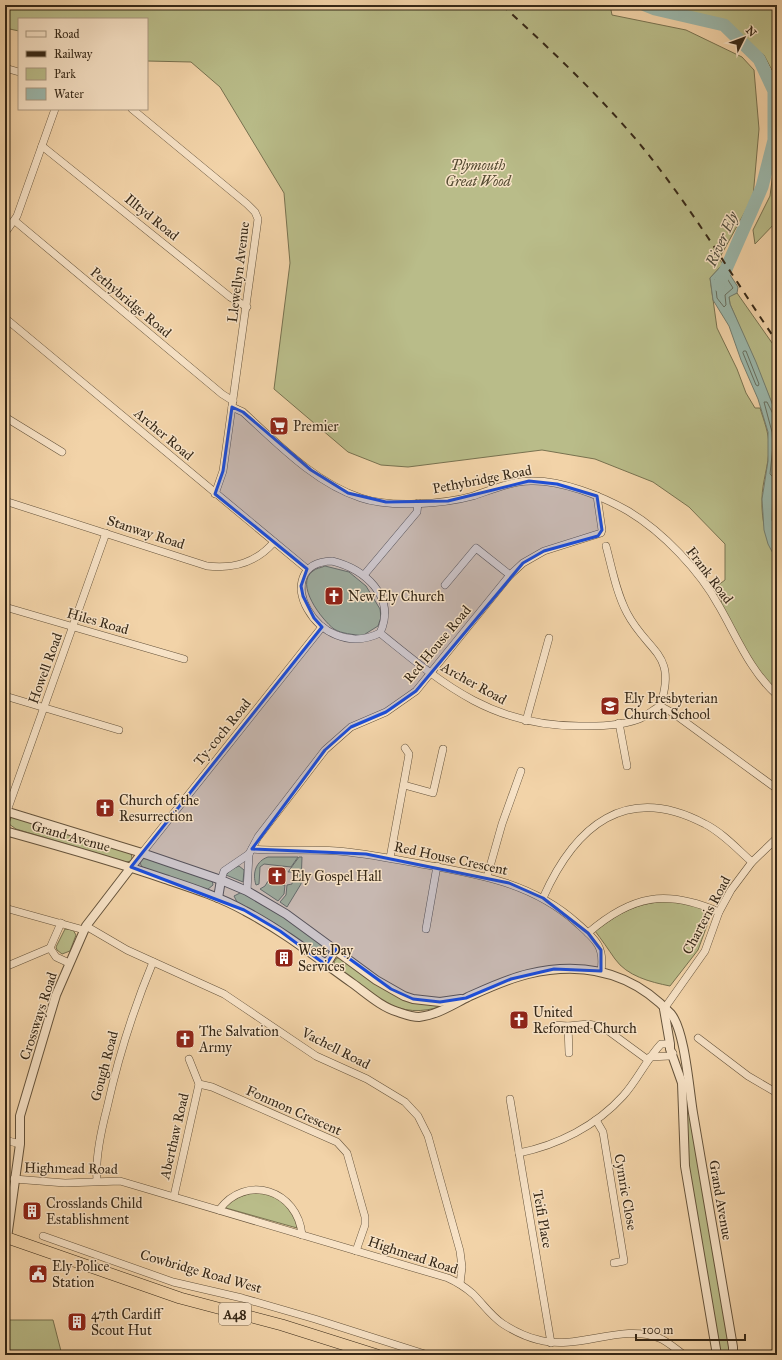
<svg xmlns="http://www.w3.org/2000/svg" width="782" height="1360" font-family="'IM FELL Great Primer',serif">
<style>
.green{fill:#b9bc89;stroke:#787250}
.water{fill:#9bb7ab;stroke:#737e70}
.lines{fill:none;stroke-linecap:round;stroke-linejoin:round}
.shore{stroke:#687061;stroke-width:1}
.river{stroke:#9bb7ab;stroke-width:13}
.minor-casing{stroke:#65533b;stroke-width:8}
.tertiary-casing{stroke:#65533b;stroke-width:10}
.trunk-casing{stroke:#362817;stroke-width:12}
.minor{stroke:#f7e2c6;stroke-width:7}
.tertiary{stroke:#f7e2c6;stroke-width:8}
.trunk{stroke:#f2d3a8;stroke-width:11}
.rail{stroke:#362817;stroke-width:2;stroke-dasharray:7 7;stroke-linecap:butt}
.marked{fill:#1d4ed8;fill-opacity:0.2;stroke:#1d4ed8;stroke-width:3;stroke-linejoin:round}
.labels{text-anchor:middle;stroke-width:3;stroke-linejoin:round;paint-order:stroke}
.shield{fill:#f7e2c6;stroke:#70604c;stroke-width:1}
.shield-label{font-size:13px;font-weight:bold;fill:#362817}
.park-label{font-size:14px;font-style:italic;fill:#574d34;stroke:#f7e2c6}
.street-label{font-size:14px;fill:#362817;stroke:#f7e2c6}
.poi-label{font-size:14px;fill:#362817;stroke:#f7e2c6;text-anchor:start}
.water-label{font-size:15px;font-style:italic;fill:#4f4c3c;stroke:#f7e2c6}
</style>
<rect width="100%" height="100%" fill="#f2d3a8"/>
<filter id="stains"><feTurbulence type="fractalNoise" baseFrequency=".005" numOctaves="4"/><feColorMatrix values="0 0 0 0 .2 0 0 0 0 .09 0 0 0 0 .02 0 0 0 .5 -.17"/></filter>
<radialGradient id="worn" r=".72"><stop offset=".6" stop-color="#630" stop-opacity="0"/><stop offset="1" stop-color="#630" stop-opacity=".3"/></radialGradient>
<g class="green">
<path d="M 5,5 L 610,5 L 612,15 L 686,30 L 742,57 L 754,70 L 759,129 L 753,197 L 719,259 L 723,264 L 710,278 L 717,328 L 737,369 L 746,393 L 755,408 L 760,408 C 764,421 769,433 769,447 C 769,465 762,482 762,499 C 761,521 767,541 777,561 L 777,695 L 766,685 L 719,605 L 722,601 L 713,589 L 725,580 L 725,544 L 689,507 L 653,482 L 595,459 L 542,450 L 408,467 L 381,465 L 348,452 L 274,389 L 290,263 L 284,193 L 220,87 L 191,62 L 147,61 L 147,19 L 19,19 L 19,31 L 5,28 Z"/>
<polygon points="665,5 777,5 777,221 755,244 753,230 770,196 774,165 777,131 774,102 774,74 764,55 743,42 733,29"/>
<polygon points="737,293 777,350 777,419 774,408 730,304 729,296"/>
<path d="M 777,472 L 777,532 C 769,516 772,489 777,472 Z"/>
<path d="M 325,566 L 349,572 L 366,586 L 380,609 L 381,617 L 378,626 L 362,636 C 353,634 342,634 334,629 C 322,620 294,584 313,571 C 316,568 321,568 325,566 Z"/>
<polygon points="11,817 131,853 132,858 131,861 126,862 16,829 9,824"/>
<polygon points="144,857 212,880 213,885 207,890 142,867 139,861"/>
<path d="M 268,857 L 298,857 L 291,867 L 264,864 L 260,867 L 259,884 L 256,885 C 252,873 256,861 268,857 Z"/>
<polygon points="299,857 302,857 301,884 287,907 280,902 286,895 287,885 292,884 293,872 288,872"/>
<polygon points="239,866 244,870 243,882 226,875 232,869"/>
<polygon points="268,881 276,881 276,884 285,885 284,894 278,901 260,889 265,886"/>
<polygon points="242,892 271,908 327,947 326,954 322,956 276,924 237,902 234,896"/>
<path d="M 667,901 L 693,905 L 712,912 L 698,950 L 670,986 C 650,982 627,976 615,959 C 608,949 602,940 595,931 C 621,912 634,904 667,901 Z"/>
<polygon points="65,929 73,930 76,935 70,951 62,954 57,950 56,947"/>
<path d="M 337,958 L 341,958 L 381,987 L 445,1005 C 397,1023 372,994 336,967 L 334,962 Z"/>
<polygon points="686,1090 730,1351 726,1355 721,1353 720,1350 689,1175"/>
<path d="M 251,1193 C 256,1193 262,1192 267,1193 C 282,1198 296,1213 297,1228 L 226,1208 L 226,1206 L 231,1200 Z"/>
<polygon points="5,1320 53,1320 62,1355 5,1355"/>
</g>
<polygon class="water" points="723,264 738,287 737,293 729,297 730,304 756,362 777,416 777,472 773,489 772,520 777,532 777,561 768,544 764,530 762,499 768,461 768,432 758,399 741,360 729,326 713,300 710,278"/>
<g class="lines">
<g class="shore">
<polygon points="720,272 723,272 733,288 725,295 726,305 724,307 717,298 715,280"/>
<polygon points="744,351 746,351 759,384 758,386 756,385 743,353"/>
<polyline points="777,415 773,414 767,402 764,402 772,432 773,446 770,474 772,476 777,475"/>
</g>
<polyline class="river" points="645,5 655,9 724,25 759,59 774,91 774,140 762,187 719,285"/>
<g class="minor-casing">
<g id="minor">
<polyline points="5,68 19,72"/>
<polyline points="132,109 247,204 255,212 258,219 223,471 215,494"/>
<polyline points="42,146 230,297 247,307"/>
<polyline points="15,221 222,394 233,401"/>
<polyline points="5,233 17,216 55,109"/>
<polyline points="5,318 307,569"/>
<path d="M 232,407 L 243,412 C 278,444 315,483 361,498 C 390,508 444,504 473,496 C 491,490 511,481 531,481 C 561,480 602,496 628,511 C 663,532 700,571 719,606 C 737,637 750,671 777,695"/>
<polyline points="5,417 62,452"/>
<path d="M 5,501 L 207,566 C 234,569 256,563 274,542"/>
<path d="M 606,546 C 612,568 616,592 627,613 C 648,653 678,653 660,706"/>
<path d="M 332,561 C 364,569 397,596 380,633 C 316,664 267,563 332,561 Z"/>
<polyline points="364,575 417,512 418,503"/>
<polyline points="445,585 476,548 510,575"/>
<polyline points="5,607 184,659"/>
<path d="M 380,633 C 444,685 492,726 579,726 C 598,726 621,726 639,719 C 646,716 653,710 660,706"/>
<polyline points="5,696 119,730"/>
<polyline points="660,706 673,713 777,789"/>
<polyline points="526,721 549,638"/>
<polyline points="619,723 627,766"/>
<polyline points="404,785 433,793 443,749"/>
<polyline points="7,811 106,533"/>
<path d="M 252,849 C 280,851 308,849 337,851 C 365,853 393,859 421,864 C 478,874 533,883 577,923 C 595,939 605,946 601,971"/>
<polyline points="142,853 322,627"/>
<polyline points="390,858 408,760 409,754 405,748"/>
<polyline points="487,877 502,824 521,771"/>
<polyline points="221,880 224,871 249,854"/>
<polyline points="247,891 249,854 258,837 325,750 351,727 386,712 416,691 510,575 523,563 544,551 601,533 602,530 597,496"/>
<path d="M 543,898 C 575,826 626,782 705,824 C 723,833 737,849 752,862"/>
<polyline points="5,908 84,930"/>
<polyline points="61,923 50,948 56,957 69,963"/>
<polyline points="86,926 127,950 224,994 316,1056 367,1079 405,1102 418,1116 428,1136 460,1251 462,1267 460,1284"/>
<polyline points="426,929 437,866"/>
<path d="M 588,933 C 632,895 666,889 719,912"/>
<polyline points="5,967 50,948"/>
<polyline points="664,1009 705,951 719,912 731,890 752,862 777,838"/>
<polyline points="554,1025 568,1026"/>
<polyline points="698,1038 748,1076 777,1093"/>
<polyline points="569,1053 568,1026 588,1024 603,1027 648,1060"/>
<polyline points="650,1057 669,1056 673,1053"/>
<polyline points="199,1084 212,1087 337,1142 347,1153 365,1217 365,1225 356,1251"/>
<polyline points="510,1099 551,1343"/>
<polyline points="596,1120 603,1132 624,1261 614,1263"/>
<polyline points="5,1140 20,1144"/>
<path d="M 519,1153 C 558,1145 596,1126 623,1096 C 637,1081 646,1060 661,1044 L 670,1044"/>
<path d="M 14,1179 L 65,1183 L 120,1181 L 448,1278 C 457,1282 465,1287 473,1294 C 483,1304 491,1316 503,1324 C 514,1331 526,1337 539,1340 C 577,1351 622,1323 659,1338 C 667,1341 676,1349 684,1355"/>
<path d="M 97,1180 C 95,1157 101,1131 107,1108 C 118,1058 133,1010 153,962"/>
<polyline points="174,1196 199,1084 189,1059"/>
<path d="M 219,1210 C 246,1173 298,1190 302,1235"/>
<polyline points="43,1236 173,1282 242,1298 315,1319 428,1355"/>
<polyline points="763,1355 777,1353"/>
</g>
</g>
<g class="tertiary-casing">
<g id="tertiary">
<polyline points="5,811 142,853 221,880 247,891 286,914 376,980 404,996 413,999 440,1002 461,999"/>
<polyline points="5,821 7,811"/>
<path d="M 5,831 C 59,846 113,861 165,879 C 192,888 220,897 245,911 C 283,931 317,958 352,983 C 366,993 381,1007 398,1012 C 404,1014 412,1017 419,1017 C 437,1015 452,1005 468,997 C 488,988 507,979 528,974 C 583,961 632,972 671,1014 C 685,1031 689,1089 693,1113 C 707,1191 720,1269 733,1347 L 733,1355"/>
<polyline points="218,898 221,880"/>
<polyline points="326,965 336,949"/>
<polyline points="664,1009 670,1044 670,1049 682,1083 685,1166 717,1355"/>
<polyline points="7,1238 20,1144 20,1116 56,995 86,926 142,853"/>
</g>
</g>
<g class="trunk-casing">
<polyline id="trunk" points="5,1237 180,1298 282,1325 377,1355"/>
</g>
<use href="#minor" class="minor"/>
<use href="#tertiary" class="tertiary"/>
<use href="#trunk" class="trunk"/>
<path class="rail" d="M 502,5 C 550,49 597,93 639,143 C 690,205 732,276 777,342"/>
</g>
<path class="marked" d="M 232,407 L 243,412 L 311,470 L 348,493 L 386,502 L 448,501 L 529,481 L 557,484 L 597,496 L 602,530 L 598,536 L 544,551 L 523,563 L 416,691 L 386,712 L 351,727 L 325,750 L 252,849 L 366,854 L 509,883 L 543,898 L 588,933 L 601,950 L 601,971 L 554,969 L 511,979 L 466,998 L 440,1002 L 413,999 L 391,989 L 336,949 L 326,965 L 280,931 L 244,910 L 131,867 L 322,627 L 314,618 L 303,596 L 301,586 L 307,569 L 215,494 L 223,471 Z"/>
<defs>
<g id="supermarket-square" transform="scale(1)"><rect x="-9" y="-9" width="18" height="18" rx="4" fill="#8f2418" stroke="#f7e2c6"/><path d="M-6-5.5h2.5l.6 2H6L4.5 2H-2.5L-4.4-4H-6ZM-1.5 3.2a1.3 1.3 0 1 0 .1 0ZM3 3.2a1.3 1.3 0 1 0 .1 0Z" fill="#fff"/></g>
<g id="church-square" transform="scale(1)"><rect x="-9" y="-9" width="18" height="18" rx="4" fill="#8f2418" stroke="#f7e2c6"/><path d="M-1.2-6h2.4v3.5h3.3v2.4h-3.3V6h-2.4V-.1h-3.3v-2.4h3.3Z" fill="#fff"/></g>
<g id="school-square" transform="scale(1)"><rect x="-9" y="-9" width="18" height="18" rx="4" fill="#8f2418" stroke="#f7e2c6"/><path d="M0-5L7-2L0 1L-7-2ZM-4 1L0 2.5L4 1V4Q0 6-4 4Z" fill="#fff"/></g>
<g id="building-square" transform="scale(1)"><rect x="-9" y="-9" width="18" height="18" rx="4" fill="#8f2418" stroke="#f7e2c6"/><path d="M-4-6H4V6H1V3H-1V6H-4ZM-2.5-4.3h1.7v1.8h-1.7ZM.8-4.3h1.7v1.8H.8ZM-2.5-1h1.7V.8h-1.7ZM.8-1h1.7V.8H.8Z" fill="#fff"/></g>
<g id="civic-square" transform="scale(1)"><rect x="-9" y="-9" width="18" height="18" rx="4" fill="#8f2418" stroke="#f7e2c6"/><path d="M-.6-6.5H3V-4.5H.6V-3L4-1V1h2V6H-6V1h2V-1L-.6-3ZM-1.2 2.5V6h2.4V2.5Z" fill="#fff"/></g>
</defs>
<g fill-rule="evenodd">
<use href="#supermarket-square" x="279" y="426"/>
<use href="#church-square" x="334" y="596"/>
<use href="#school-square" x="610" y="706"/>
<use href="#church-square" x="105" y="808"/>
<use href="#church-square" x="277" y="876"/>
<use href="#building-square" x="284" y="958"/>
<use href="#church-square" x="519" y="1020"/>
<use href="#church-square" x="185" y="1039"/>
<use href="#building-square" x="32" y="1211"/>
<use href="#civic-square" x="38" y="1274"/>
<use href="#building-square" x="77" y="1322"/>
</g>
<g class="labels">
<rect class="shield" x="219" y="1303" width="32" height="22" rx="3"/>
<g class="shield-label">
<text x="235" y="1319">A48</text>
</g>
<g class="park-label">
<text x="478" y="170">Plymouth<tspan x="478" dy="16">Great Wood</tspan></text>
</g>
<g class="street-label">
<text transform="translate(152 217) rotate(39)" y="5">Illtyd Road</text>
<text transform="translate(238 272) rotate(-83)" y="5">Llewellyn Avenue</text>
<text transform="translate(131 302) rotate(40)" y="5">Pethybridge Road</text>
<text transform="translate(164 434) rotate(40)" y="5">Archer Road</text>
<text transform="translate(482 479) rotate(-11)" y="5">Pethybridge Road</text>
<text transform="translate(146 532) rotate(18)" y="5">Stanway Road</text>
<text transform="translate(710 575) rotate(53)" y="5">Frank Road</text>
<text transform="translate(98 621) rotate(16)" y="5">Hiles Road</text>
<text transform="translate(437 644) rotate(-50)" y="5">Red House Road</text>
<text transform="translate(45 668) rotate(-70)" y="5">Howell Road</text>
<text transform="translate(474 683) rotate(29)" y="5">Archer Road</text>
<text transform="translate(222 732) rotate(-51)" y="5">Ty-coch Road</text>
<text transform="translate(71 836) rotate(16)" y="5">Grand Avenue</text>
<text transform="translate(451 858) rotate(12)" y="5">Red House Crescent</text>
<text transform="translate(706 915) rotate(-62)" y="5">Charteris Road</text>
<text transform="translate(38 1016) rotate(-72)" y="5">Crossways Road</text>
<text transform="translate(336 1048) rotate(27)" y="5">Vachell Road</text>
<text transform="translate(104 1066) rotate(-75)" y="5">Gough Road</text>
<text transform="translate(294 1110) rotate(24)" y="5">Fonmon Crescent</text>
<text transform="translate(174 1136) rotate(-77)" y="5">Aberthaw Road</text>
<text transform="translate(71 1168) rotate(1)" y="5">Highmead Road</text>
<text transform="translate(626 1192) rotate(80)" y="5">Cymric Close</text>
<text transform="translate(721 1200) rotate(80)" y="5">Grand Avenue</text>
<text transform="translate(543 1219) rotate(80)" y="5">Teifi Place</text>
<text transform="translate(413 1255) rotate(18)" y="5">Highmead Road</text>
<text transform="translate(201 1271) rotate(16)" y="5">Cowbridge Road West</text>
</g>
<g class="poi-label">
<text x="293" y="431">Premier</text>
<text x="348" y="601">New Ely Church</text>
<text x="624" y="703">Ely Presbyterian<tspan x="624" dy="16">Church School</tspan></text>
<text x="119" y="805">Church of the<tspan x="119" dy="16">Resurrection</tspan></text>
<text x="291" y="881">Ely Gospel Hall</text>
<text x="298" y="955">West Day<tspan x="298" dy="16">Services</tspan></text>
<text x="533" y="1017">United<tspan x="533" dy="16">Reformed Church</tspan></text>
<text x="199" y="1036">The Salvation<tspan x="199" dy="16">Army</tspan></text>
<text x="46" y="1208">Crosslands Child<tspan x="46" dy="16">Establishment</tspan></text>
<text x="52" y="1271">Ely Police<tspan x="52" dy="16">Station</tspan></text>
<text x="91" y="1319">47th Cardiff<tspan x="91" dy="16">Scout Hut</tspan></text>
</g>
<g class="water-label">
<text transform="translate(722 239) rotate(-66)" y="5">River Ely</text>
</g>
</g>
<rect width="782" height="1360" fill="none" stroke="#f2d3a8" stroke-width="20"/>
<rect x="6" y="6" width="770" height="1348" fill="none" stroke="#362817" stroke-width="2"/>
<rect x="10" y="10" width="762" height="1340" fill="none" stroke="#362817"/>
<rect x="18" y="18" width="130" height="92" fill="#f7e2c6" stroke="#aa9880"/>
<rect x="26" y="31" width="20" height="6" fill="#f7e2c6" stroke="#aa9880"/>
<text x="54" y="38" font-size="12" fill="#362817">Road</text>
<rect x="26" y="51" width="20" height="6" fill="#362817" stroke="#aa9880"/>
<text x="54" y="58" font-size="12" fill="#362817">Railway</text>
<rect x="26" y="68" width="20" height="12" fill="#b9bc89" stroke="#aa9880"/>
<text x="54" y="78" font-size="12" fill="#362817">Park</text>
<rect x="26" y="88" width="20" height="12" fill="#9bb7ab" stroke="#aa9880"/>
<text x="54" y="98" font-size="12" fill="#362817">Water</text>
<g transform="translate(744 38) rotate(48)" stroke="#f7e2c6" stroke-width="3" paint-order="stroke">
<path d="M0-3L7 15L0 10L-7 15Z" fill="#362817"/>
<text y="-6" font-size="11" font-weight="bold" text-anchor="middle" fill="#362817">N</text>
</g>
<path d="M636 1334v6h109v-6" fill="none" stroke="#362817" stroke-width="2"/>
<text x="642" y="1334" font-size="12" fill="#362817" stroke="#f7e2c6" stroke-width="3" paint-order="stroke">100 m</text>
<rect width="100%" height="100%" filter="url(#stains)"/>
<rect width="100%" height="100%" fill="url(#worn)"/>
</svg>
